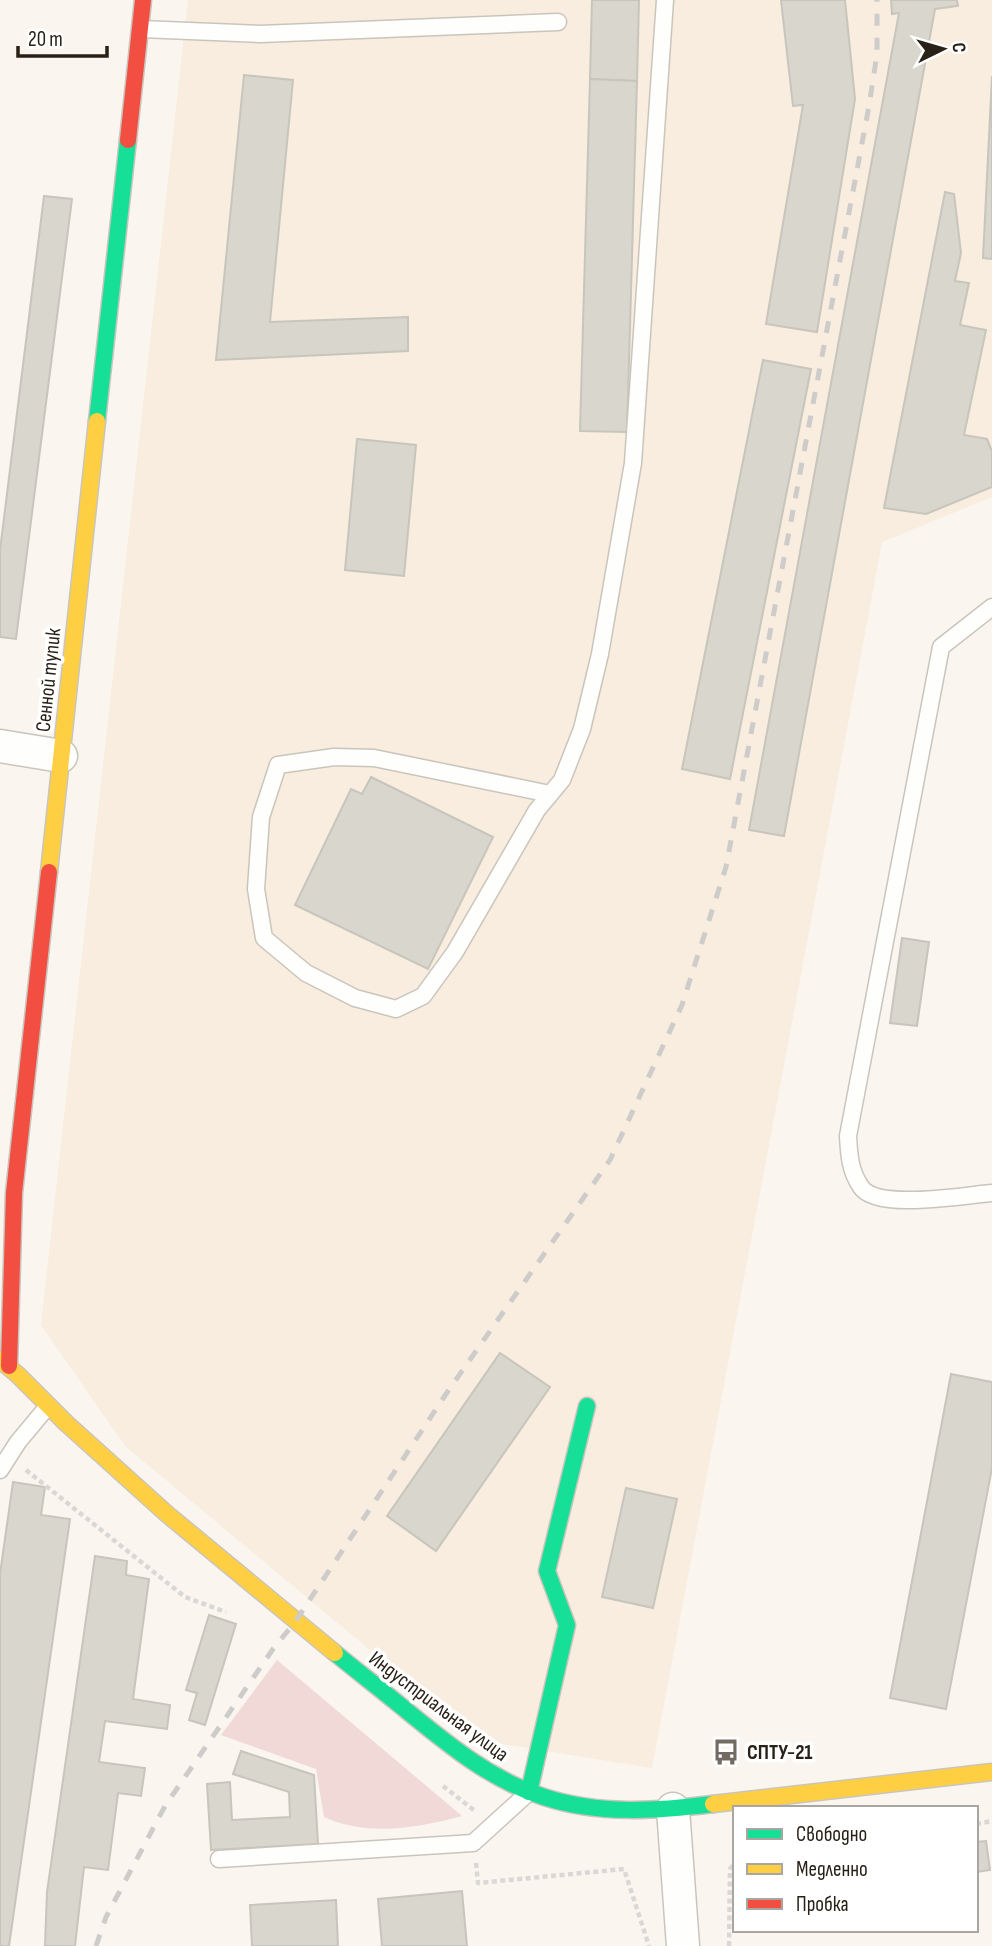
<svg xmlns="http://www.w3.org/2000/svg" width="992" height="1946" font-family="'Sofia Sans Condensed',sans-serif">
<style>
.built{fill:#f8edde}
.green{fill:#f0d9d6}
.building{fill:#d8d6cd;stroke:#c7c5bc;stroke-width:2}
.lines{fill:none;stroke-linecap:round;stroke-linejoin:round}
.lane-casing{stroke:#cac5bc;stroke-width:19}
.street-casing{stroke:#cac5bc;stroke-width:35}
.fast-casing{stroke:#cac5bc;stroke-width:19}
.slow-casing{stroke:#cac5bc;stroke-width:19}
.jam-casing{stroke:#cac5bc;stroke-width:19}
.path{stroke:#dad8d6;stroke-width:4.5;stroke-dasharray:5 3.5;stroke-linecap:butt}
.lane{stroke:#fefefc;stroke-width:16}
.street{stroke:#fefefc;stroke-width:32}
.fast{stroke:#16e098;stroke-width:16}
.slow{stroke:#ffcf43;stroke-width:16}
.jam{stroke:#f24e42;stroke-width:16}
.rail{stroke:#ceccca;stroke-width:5;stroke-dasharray:12 12;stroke-linecap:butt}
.labels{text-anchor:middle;stroke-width:7;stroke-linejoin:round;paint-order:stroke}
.street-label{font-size:21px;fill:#292117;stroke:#fff}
.poi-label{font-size:21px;font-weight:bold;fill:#292117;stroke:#fff;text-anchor:start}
</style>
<rect width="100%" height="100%" fill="#faf5ee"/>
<polygon class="built" points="188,0 992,0 992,497 882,542 652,1768 478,1740 125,1446 41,1325"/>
<path class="green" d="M 277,1660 L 462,1816 C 417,1828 368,1837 324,1817 L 316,1769 L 221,1735 Z"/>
<g class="building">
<polygon points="592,0 639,0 637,81 590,79"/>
<polygon points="781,0 845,0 855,99 817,332 766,324 803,105 793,106"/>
<polygon points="891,0 957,0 958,6 935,9 784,836 749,830 899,13 892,14"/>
<polygon points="244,75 293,80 270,322 408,317 408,351 216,360"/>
<polygon points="992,76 992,259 983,258"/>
<polygon points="590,79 637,81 627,432 580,431"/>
<polygon points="945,192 954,194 961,253 955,281 969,283 960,325 986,330 964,435 987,439 992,451 992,487 926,514 884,508"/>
<polygon points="44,196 72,199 16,639 0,637 0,550"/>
<polygon points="763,360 811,369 730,779 682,769"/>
<polygon points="357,439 416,445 404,576 345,570"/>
<polygon points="371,777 493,837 428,969 295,905 351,789 362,794"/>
<polygon points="902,938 929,942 917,1026 890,1023"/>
<polygon points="500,1353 550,1387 436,1551 387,1516"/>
<polygon points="951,1374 992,1382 992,1468 946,1709 890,1698"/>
<polygon points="13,1482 45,1487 41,1515 70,1519 9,1946 0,1946 0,1574"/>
<polygon points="626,1488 677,1499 653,1608 602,1597"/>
<polygon points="95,1556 127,1561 126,1575 149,1579 133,1699 170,1705 167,1729 105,1721 99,1762 145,1768 141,1796 118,1793 108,1870 84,1867 75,1946 45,1946 47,1892"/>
<polygon points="209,1615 236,1624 205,1725 189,1720 197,1693 186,1690"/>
<polygon points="241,1751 314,1775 318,1844 211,1850 207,1784 230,1782 232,1820 290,1817 289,1792 233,1774"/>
<polygon points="986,1841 990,1870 976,1872 976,1842"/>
<polygon points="462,1891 467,1946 382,1946 378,1899"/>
<polygon points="336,1900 338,1946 252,1946 250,1905"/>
</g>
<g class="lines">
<g class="lane-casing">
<g id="lane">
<polyline points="141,29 260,34 558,22"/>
<path d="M 992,607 L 941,647 L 848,1136 C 849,1155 850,1171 861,1187 C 877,1211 965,1195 992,1193"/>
<polyline points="550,794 374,758 334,757 278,765 261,817 256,889 264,938 306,973 355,998 396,1009 423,996 455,952 537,810 562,780 582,729 600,654 633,463 665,0"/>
<polyline points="0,1470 18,1442 48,1406"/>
<polyline points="219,1859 473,1843 527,1794"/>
</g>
</g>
<g class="street-casing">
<g id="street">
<polyline points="0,746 61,756"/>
<polyline points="673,1809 683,1946"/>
</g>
</g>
<g class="fast-casing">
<g id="fast">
<polyline points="97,421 128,140"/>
<path d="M 335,1653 C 357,1671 379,1688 401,1706 C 445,1742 490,1780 544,1797 C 599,1815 657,1811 713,1804"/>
<polyline points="529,1792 567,1625 547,1571 587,1406"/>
</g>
</g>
<g class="slow-casing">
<g id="slow">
<polyline points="49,872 97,421"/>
<polyline points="0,1360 18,1375 66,1423 167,1514 335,1653"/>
<polyline points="713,1804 992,1772"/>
</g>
</g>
<g class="jam-casing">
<g id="jam">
<polyline points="128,140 143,0"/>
<polyline points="9,1366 14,1193 49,872"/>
</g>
</g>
<g class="path">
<polyline points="26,1470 185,1597 226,1612"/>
<polyline points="443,1786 475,1811"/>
<polyline points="976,1824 992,1821"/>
<polyline points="476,1863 478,1883 624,1869 649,1946"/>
<polyline points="729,1946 730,1869 735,1863"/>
</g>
<use href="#lane" class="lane"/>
<use href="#street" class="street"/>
<use href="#fast" class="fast"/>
<use href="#slow" class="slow"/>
<use href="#jam" class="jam"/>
<polyline class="rail" points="96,1946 106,1917 165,1806 273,1649 295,1622 448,1391 610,1160 682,1005 726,867 869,106 877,54 877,0"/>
</g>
<defs>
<g id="bus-bare" transform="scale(2.1)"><path d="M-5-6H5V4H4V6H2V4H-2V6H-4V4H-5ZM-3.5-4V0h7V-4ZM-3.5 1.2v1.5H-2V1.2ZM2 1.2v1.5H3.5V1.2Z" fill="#726b62" stroke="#fff" stroke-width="2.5" paint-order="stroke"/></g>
</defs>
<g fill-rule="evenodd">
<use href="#bus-bare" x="726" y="1752"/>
</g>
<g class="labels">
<g class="street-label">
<text transform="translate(48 680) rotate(-84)" y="7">Сенной тупик</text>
<text transform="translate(439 1706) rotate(37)" y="7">Индустриальная улица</text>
</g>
<g class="poi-label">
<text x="747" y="1759">СПТУ-21</text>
</g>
</g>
<rect x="733" y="1806" width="245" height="126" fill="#ffffff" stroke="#a9a6a2" stroke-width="2"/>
<rect x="747" y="1829" width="35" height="10" fill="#16e098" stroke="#a9a6a2" stroke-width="2"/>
<text x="796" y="1841" font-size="21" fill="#292117">Свободно</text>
<rect x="747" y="1864" width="35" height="10" fill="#ffcf43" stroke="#a9a6a2" stroke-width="2"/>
<text x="796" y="1876" font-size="21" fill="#292117">Медленно</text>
<rect x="747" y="1899" width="35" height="10" fill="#f24e42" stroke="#a9a6a2" stroke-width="2"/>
<text x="796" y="1911" font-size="21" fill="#292117">Пробка</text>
<g transform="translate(943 49) rotate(85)" stroke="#ffffff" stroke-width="5" paint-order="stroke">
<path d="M0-5L12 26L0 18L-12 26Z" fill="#292117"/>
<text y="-10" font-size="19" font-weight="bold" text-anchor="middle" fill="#292117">С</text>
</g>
<path d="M18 46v10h89v-10" fill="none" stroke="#292117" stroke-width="3.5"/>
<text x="28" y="46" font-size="21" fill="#292117" stroke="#ffffff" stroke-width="5" paint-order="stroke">20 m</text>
</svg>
